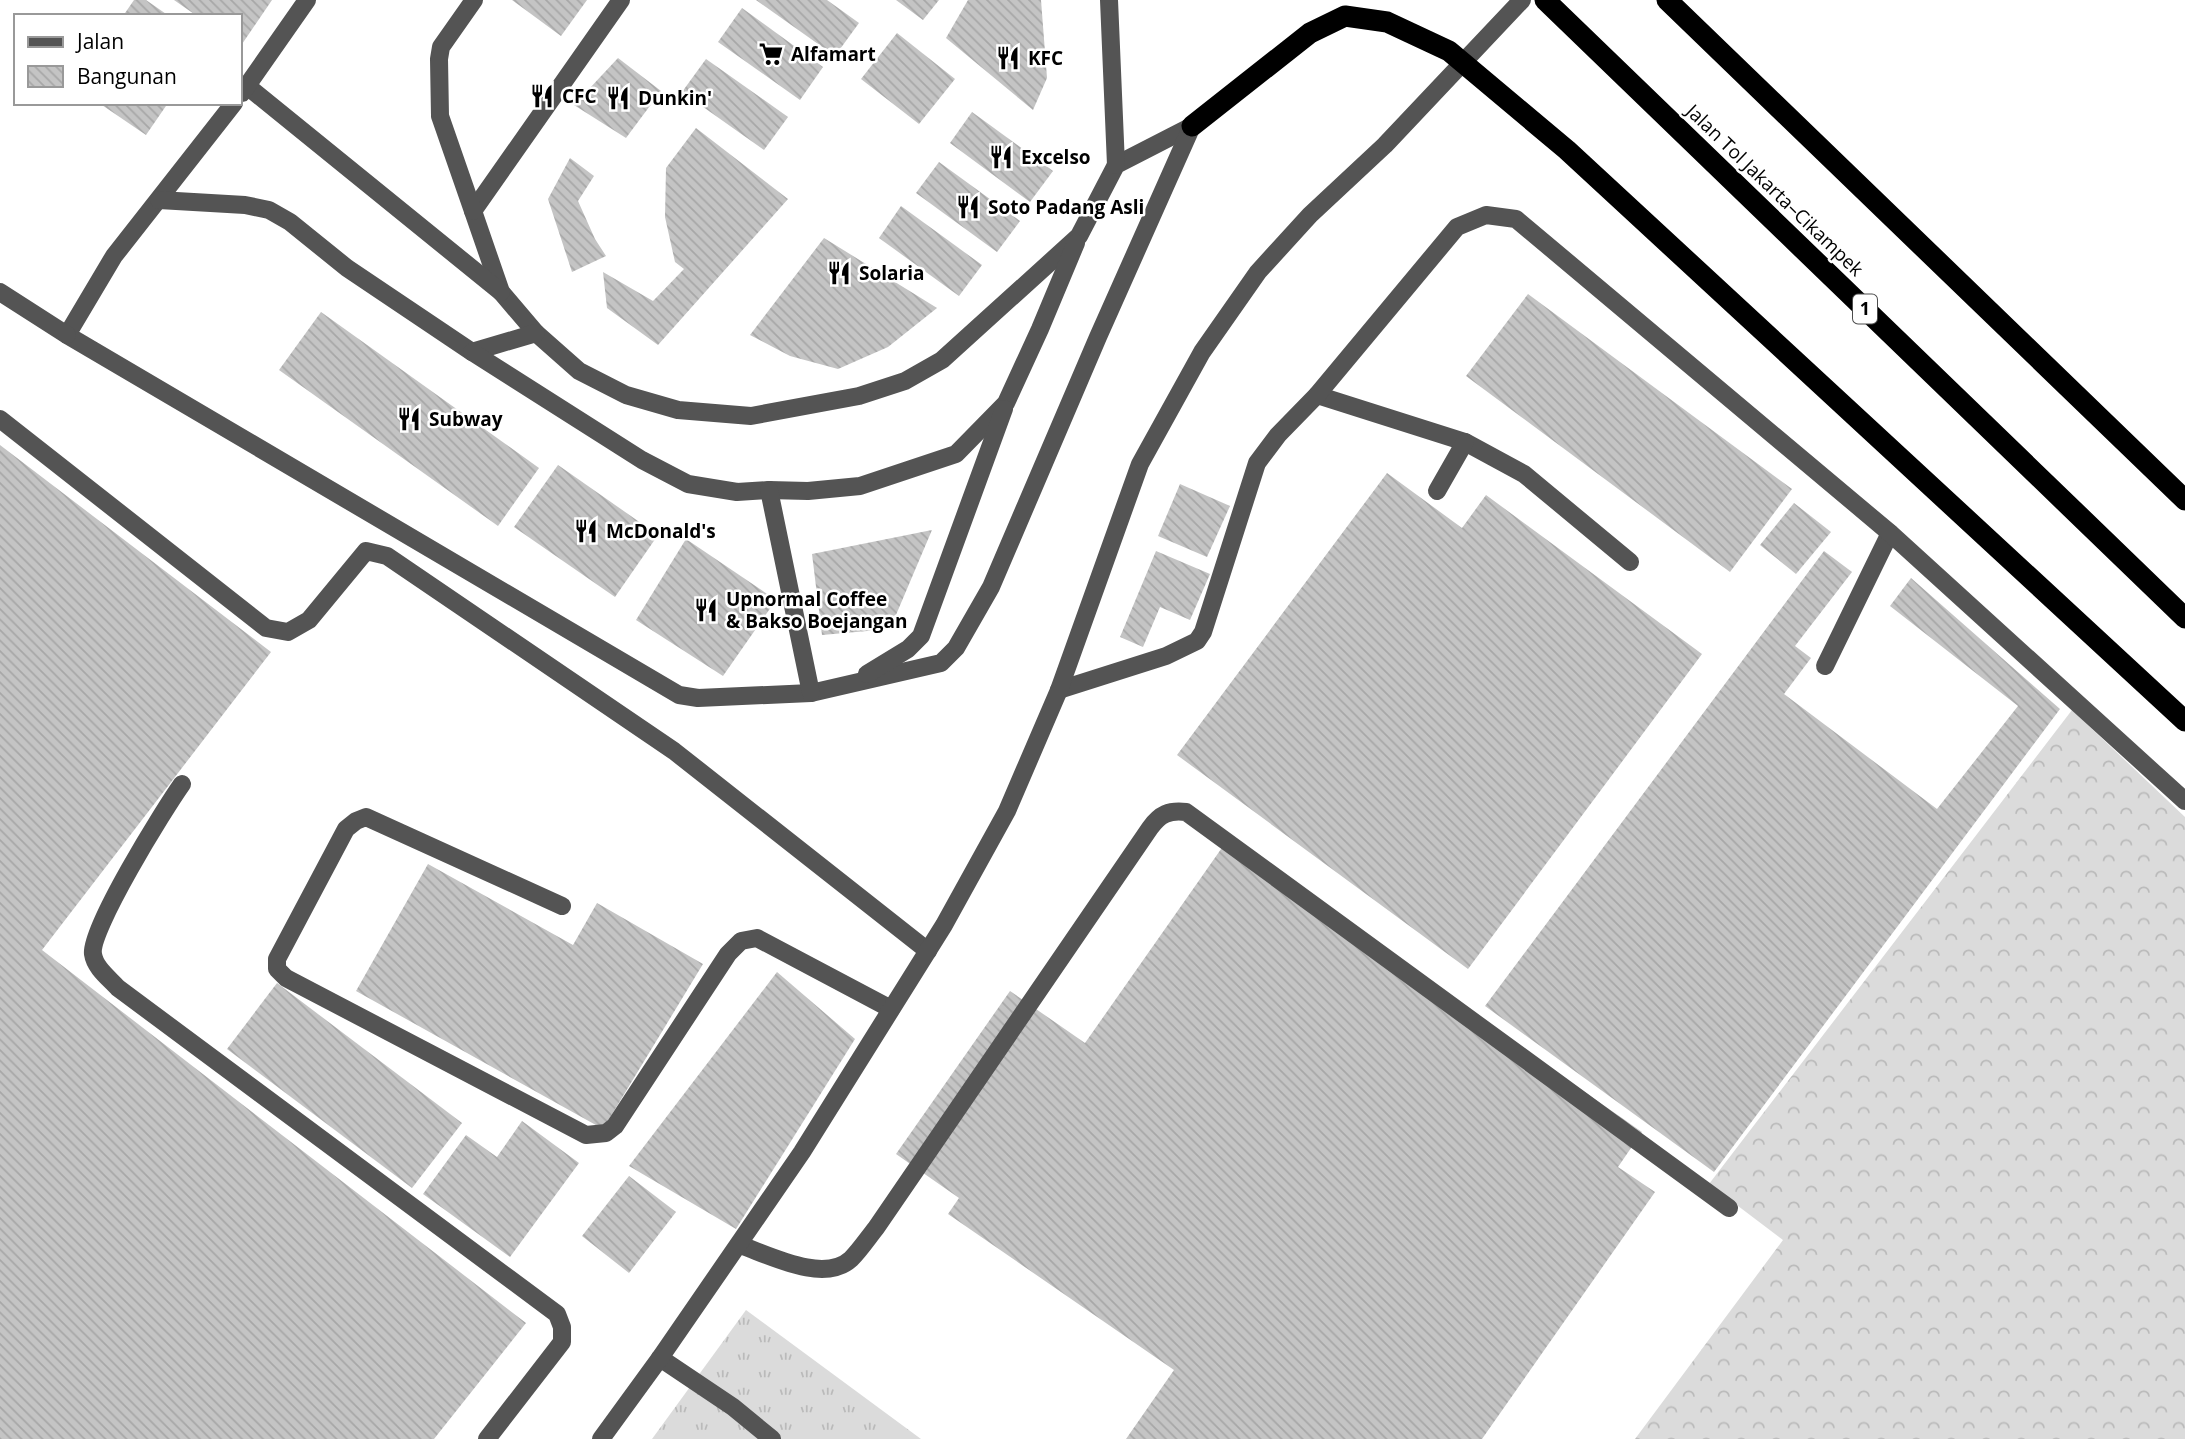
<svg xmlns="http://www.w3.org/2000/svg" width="2185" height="1439" font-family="'Open Sans',sans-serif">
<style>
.grass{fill:url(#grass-tufts)}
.forest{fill:url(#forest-crowns)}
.building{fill:url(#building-back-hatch)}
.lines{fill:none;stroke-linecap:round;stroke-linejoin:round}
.minor{stroke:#545454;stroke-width:18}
.highway{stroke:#000;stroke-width:21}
.labels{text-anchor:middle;stroke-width:5;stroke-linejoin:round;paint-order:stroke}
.shield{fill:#fff;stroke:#4c4c4c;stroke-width:2}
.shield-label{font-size:18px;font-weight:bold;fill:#000}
.poi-label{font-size:19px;font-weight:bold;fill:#000;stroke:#fff;text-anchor:start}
.street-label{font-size:19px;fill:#000;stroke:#fff}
</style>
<defs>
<pattern id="grass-tufts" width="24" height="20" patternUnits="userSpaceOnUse" patternTransform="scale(1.75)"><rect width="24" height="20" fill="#dbdbdb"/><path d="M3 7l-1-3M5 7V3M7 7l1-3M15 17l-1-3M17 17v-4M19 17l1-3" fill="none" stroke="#bababa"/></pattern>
<pattern id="forest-crowns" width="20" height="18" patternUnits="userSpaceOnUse" patternTransform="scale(1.75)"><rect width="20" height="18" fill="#dbdbdb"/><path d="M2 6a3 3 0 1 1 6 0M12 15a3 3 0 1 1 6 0" fill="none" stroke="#bababa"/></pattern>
<pattern id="building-back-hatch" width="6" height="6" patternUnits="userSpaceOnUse" patternTransform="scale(1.75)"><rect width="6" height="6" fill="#c4c4c4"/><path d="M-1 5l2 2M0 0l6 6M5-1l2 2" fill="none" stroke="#a7a7a7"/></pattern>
</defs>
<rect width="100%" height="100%" fill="#fff"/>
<polygon class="grass" points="746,1310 921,1439 652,1439"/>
<polygon class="forest" points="2072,710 2185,817 2185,1439 1635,1439 1783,1240 1709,1184"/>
<g class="building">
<polygon points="134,0 146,0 169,16 123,16"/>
<polygon points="174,0 272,0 240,47 240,16 197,16"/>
<polygon points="512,0 587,0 561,36"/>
<polygon points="756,0 827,0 859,23 835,56"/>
<polygon points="896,0 939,0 923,20"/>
<polygon points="968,0 1041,0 1047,78 1033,110 946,38"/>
<polygon points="742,8 823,67 800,100 718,42"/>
<polygon points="897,33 955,79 919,124 861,79"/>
<polygon points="618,58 661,91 626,138 574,105"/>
<polygon points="706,59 788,117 764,150 682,92"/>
<polygon points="99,103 168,103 146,135"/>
<polygon points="972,112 1053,171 1030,202 950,143"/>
<polygon points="696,128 788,199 658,345 607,308 603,272 653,301 684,269 675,262 665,217 666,168"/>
<polygon points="570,158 594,176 578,201 595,239 606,256 572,272 548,199"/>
<polygon points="939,162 1020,221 997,252 916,193"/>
<polygon points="901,206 982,265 959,296 879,238"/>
<polygon points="824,238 937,308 888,347 838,369 790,356 750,335"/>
<polygon points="1528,294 1792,489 1730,572 1466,376"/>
<polygon points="321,312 539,468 498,526 279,370"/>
<polygon points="0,445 271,652 42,950 526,1323 434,1439 0,1439"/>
<polygon points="558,465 658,535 615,597 514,527"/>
<polygon points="1387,473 1462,528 1486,495 1702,654 1468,969 1177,755"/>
<polygon points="1180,484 1230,506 1207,557 1158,536"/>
<polygon points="1794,503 1831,532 1796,574 1760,545"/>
<polygon points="932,530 890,629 822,635 812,554"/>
<polygon points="686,539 776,600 723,676 636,620"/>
<polygon points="1156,551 1210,574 1190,620 1160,607 1143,647 1120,637"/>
<polygon points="1824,551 1852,572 1795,646 1811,658 1784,694 1937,809 2018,706 1890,606 1911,578 2060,709 1714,1172 1485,1006"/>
<polygon points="1226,842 1642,1132 1618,1167 1655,1192 1482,1439 1126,1439 1174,1370 948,1214 959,1198 896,1154 1010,991 1085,1043"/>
<polygon points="428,864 573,945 597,903 703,964 603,1129 356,991"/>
<polygon points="777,972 855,1039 736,1229 629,1166"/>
<polygon points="277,983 462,1123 412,1188 227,1049"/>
<polygon points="522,1121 579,1163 510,1257 423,1194 466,1135 497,1157"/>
<polygon points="629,1176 676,1212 629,1273 582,1236"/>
</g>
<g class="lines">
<g class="minor">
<polyline points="621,0 473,211 501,292 536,333 579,371 626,395 678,410 751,416 859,396 905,381 942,360 1079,236 1116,165 1192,126"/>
<polyline points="1109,0 1116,165"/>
<polyline points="247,86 501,292"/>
<polyline points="242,93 307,0"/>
<polyline points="234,103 114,256 67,335 679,695 698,698 811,693 941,663 956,648 991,587 1098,337 1192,126"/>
<polyline points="159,200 245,205 269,210 290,222 347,268 472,352 536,333"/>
<polyline points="473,211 440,116 439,59 441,47 474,0"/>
<polyline points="0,292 67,335"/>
<polyline points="472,352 642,460 688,484 737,492 769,490 808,491 860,486 956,454 1006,403 1040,329 1076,243"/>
<polyline points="1317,395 1465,442 1524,474 1630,562"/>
<polyline points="0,419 266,628 288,632 309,620 366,551 387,556 674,751 928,951"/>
<polyline points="769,490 811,693"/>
<polyline points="1437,491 1465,442"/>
<polyline points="1825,666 1890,533"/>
<polyline points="867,674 908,649 921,636 1004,409"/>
<polyline points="1059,690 1166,656 1197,641 1203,632 1257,463 1278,435 1317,395 1457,227 1486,215 1516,219 1890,533 2185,801"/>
<path d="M 182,784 C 165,808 89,930 93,954 C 95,968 109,978 118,988 L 557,1314 L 562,1327 L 562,1342 L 487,1439"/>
<polyline points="562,906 366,817 356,821 346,829 277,959 277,969 286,978 586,1135 606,1133 615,1126 728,954 741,941 757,938 891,1009"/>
<path d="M 740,1245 C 769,1255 824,1284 851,1259 C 860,1250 868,1238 876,1228 L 1150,828 C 1160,814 1169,810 1186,812 L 1729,1208"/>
<polyline points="660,1358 733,1407 772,1439"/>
<polyline points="601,1439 660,1358 802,1152 944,925 1007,811 1059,690 1140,464 1202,352 1258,272 1310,215 1385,145 1522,0"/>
</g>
<g class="highway">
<polyline points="1545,0 2185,618"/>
<polyline points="1667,0 2185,500"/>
<polyline points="1192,126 1310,33 1345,16 1387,22 1449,51 1567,150 2185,721"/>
</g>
</g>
<defs>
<g id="supermarket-bare" transform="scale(1.89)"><path d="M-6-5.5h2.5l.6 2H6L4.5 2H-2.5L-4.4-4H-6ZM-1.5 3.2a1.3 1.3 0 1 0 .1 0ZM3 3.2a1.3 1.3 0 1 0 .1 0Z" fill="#000" stroke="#fff" stroke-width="2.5" paint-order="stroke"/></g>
<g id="restaurant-bare" transform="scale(1.89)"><path d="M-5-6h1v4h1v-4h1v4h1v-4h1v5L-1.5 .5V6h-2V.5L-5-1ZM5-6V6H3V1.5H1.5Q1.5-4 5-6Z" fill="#000" stroke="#fff" stroke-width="2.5" paint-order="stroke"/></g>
</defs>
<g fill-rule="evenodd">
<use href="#supermarket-bare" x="771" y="54"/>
<use href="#restaurant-bare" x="1008" y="58"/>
<use href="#restaurant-bare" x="542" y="96"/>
<use href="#restaurant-bare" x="618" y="98"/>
<use href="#restaurant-bare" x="1001" y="157"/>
<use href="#restaurant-bare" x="968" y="207"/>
<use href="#restaurant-bare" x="839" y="273"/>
<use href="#restaurant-bare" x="409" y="419"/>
<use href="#restaurant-bare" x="586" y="531"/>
<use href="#restaurant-bare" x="706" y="610"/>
</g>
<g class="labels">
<rect class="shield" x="1853" y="294.5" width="24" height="29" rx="5"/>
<g class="shield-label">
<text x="1865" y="315">1</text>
</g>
<g class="poi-label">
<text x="791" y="61">Alfamart</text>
<text x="1028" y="65">KFC</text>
<text x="562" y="103">CFC</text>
<text x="638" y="105">Dunkin'</text>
<text x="1021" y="164">Excelso</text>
<text x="988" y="214">Soto Padang Asli</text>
<text x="859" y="280">Solaria</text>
<text x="429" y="426">Subway</text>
<text x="606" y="538">McDonald's</text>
<text x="726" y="606">Upnormal Coffee<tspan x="726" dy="22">&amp; Bakso Boejangan</tspan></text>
</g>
<g class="street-label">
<text transform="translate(1775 190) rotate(44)" y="7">Jalan Tol Jakarta–Cikampek</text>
</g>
</g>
<rect x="14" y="14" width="228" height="91" fill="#ffffff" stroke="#999999" stroke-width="2"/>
<rect x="28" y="37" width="35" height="10" fill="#545454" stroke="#999999" stroke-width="2"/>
<text x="77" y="49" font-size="21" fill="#000000">Jalan</text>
<rect x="28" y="66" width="35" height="21" fill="url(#building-back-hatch)" stroke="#999999" stroke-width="2"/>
<text x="77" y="84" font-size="21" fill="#000000">Bangunan</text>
</svg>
